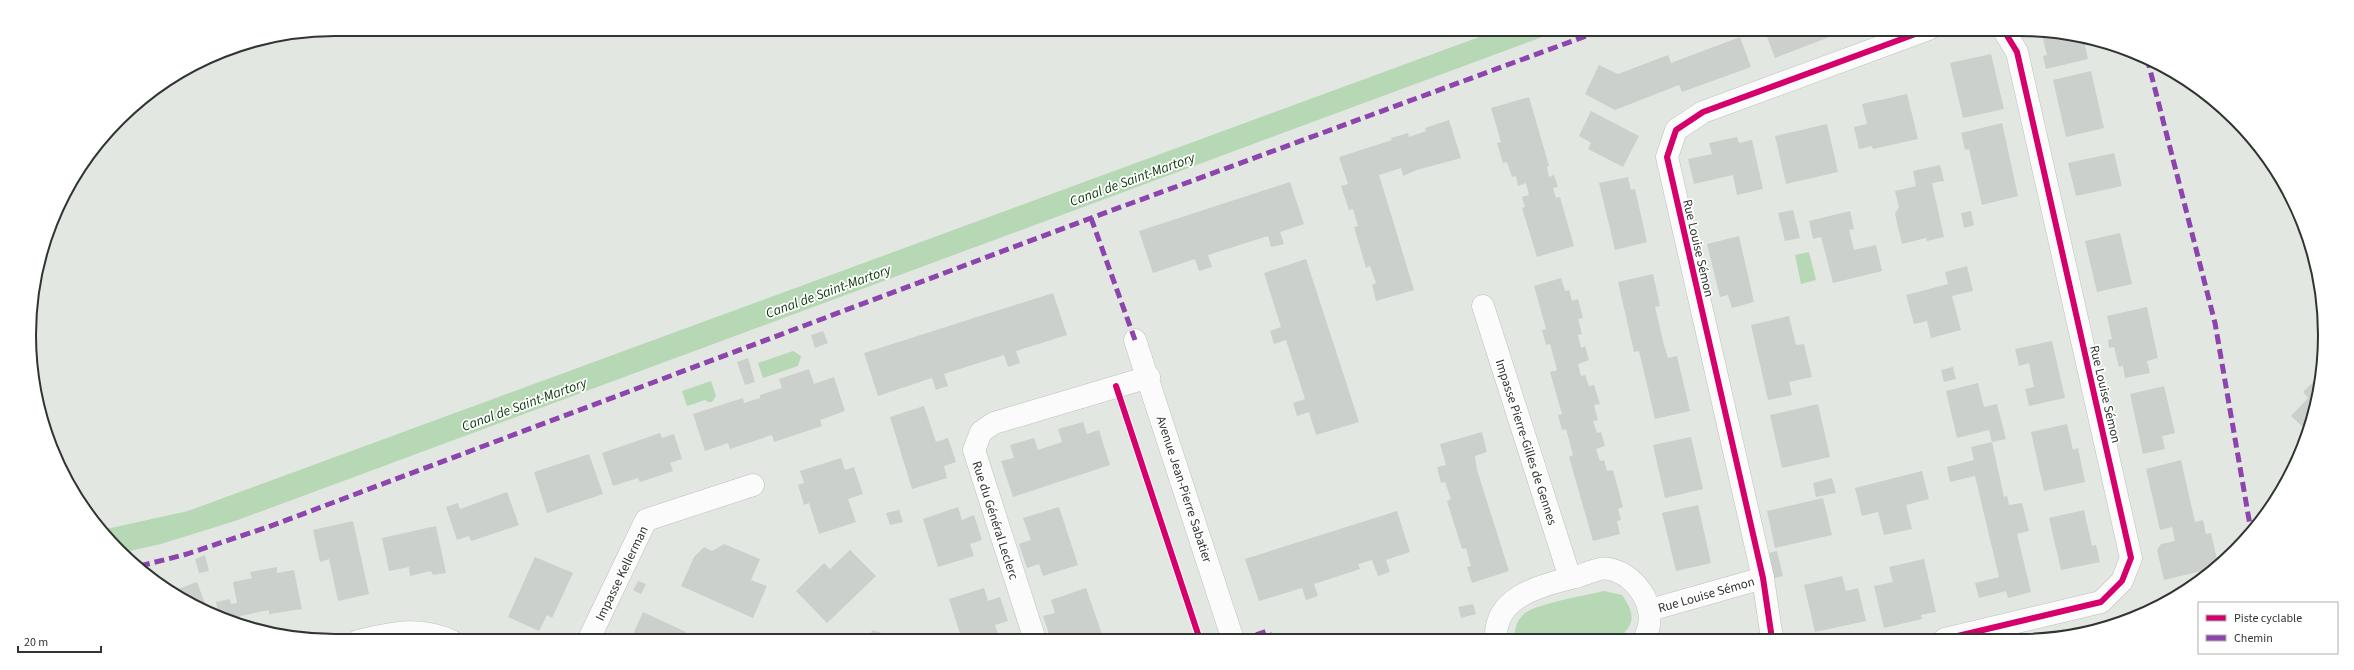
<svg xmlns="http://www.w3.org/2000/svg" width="2354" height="670" font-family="'Source Sans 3',sans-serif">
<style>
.water{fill:#b7d8b4}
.building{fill:#ccd0cc}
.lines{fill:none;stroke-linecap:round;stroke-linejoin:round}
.minor-casing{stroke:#bdc0bc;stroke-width:23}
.minor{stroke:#fbfbfb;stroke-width:22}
.quiet{stroke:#8e44ad;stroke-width:5;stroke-dasharray:10 5;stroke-linecap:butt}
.cycleway-casing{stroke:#fff;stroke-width:8}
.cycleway{stroke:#d6006c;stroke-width:6}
.labels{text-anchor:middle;stroke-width:3.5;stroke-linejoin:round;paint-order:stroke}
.street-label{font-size:13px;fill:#313531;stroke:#fff}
.water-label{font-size:14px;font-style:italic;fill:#083707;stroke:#fff}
.rim{fill:none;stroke:#313531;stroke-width:2}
</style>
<rect width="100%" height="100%" fill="#e2e7e2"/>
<g class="water">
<polygon points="1501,29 1564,29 238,520 161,544 125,552 102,530 188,511"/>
<polygon points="1809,252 1816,280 1801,284 1795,255"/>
<polygon points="793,351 801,356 798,366 763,378 758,363"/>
<polygon points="711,381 716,396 712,402 708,402 705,400 687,406 682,391"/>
<path d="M 1604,591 L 1622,595 C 1635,614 1636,623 1618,639 L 1514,639 C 1515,629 1516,621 1524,614 C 1534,604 1588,595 1604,591 Z"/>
</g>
<g class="building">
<polygon points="1764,29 1830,29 1832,36 1775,58"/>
<polygon points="2041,31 2083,36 2088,59 2046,69 2043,56 2047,55"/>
<polygon points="1740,37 1751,67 1682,92 1679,85 1615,110 1585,94 1599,65 1618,74 1668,55 1671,63"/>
<polygon points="1991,54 2004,109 1963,118 1950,63"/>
<polygon points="2091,71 2104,128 2066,137 2053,80"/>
<polygon points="1907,94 1918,139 1873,149 1872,146 1859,149 1854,127 1867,124 1862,104"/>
<polygon points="1529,97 1549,166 1547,167 1549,177 1554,175 1558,187 1553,188 1556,198 1560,197 1574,246 1537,257 1522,208 1525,207 1522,197 1529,195 1526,183 1518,186 1516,176 1512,177 1507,162 1503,163 1497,143 1501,142 1491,108"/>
<polygon points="1591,111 1639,136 1623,167 1588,149 1591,143 1579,136"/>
<polygon points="1449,120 1461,158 1417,170 1403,176 1401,168 1379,175 1414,290 1376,301 1372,285 1376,283 1370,266 1366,268 1354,227 1358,226 1353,209 1349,210 1341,186 1348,184 1339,157 1392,140 1391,138 1408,133 1409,137 1426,131 1425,128"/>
<polygon points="2002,123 2018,196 1982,205 1969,149 1965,150 1961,133"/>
<polygon points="1827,124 1838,172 1786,184 1775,136"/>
<polygon points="1737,137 1739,143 1752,140 1763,189 1737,195 1733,175 1694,184 1688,159 1712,154 1709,143"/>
<polygon points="2114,153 2122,186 2076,196 2068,163"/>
<polygon points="1940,165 1944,181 1932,183 1944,237 1927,241 1926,238 1902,244 1895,214 1899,207 1895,191 1916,186 1913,171"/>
<polygon points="1628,177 1631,190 1635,189 1647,242 1615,250 1599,183"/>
<polygon points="1290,182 1304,224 1280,232 1284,244 1271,247 1268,236 1208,255 1212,267 1199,271 1195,259 1153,273 1139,231"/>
<polygon points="1793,210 1800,238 1785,241 1778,213"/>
<polygon points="1850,211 1854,229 1849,230 1854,250 1876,245 1882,271 1833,283 1821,237 1813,239 1809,221"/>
<polygon points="1971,211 1974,225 1964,228 1961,213"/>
<polygon points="2120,233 2132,284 2097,292 2085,241"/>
<polygon points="1739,236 1754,302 1732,308 1728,295 1720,297 1707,244"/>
<polygon points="1306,259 1359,422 1316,435 1309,412 1297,416 1293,403 1305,399 1286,340 1274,344 1270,331 1281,327 1264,273"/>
<polygon points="1967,266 1973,291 1952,296 1961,330 1931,338 1927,321 1914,324 1906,295 1948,284 1945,272"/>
<polygon points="1653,274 1660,306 1655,307 1664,345 1668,358 1677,356 1690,411 1655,419 1639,351 1634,352 1618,282"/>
<polygon points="1561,278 1565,291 1569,290 1572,301 1578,299 1583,318 1578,319 1582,334 1578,335 1581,348 1585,346 1589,360 1578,364 1581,376 1585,375 1589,386 1594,385 1600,404 1594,405 1598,420 1593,421 1597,433 1601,432 1605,446 1596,449 1600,461 1604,460 1607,471 1613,470 1623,507 1618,509 1621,520 1617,521 1620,534 1593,541 1569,457 1573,455 1566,429 1562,430 1558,415 1562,414 1550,372 1557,370 1550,344 1546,345 1542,330 1546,329 1534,286"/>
<polygon points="1053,293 1067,335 1016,351 1020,363 1008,367 1004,355 944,374 948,386 936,390 932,378 878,396 864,353"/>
<polygon points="2147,307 2158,358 2147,361 2150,373 2125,378 2123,366 2119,367 2114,347 2109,348 2108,340 2112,339 2107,316"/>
<polygon points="1789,316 1796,345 1804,344 1812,377 1789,382 1792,395 1768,400 1751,325"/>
<polygon points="823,331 828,343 815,348 811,335"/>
<polygon points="2052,341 2065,398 2029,406 2025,389 2034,387 2029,363 2019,366 2015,349"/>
<polygon points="748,358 755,382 745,385 737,362"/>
<polygon points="1953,367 1956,379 1944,382 1941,370"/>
<polygon points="809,369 814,384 834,377 845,411 820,420 822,426 774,442 772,435 730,449 728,443 705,451 693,414 743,398 744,403 760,398 760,395 782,388 779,379"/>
<polygon points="2321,374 2319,394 2306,430 2291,416 2308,398 2303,392"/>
<polygon points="1978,383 1984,407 1997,404 2006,439 1992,442 1989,430 1957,438 1946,391"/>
<polygon points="2164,386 2175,433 2162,436 2165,449 2143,454 2130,394"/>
<polygon points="1818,404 1830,457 1782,468 1770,415"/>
<polygon points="924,406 936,442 948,438 956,462 944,466 947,478 912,489 890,417"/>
<polygon points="1083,422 1087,434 1099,430 1110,465 1013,497 1001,461 1014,458 1010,445 1034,438 1038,450 1062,442 1058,429"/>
<polygon points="2067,424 2073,450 2078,448 2085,482 2044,491 2031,432"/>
<polygon points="1482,432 1487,452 1475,456 1477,470 1509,571 1472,583 1467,567 1471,566 1466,548 1462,549 1447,501 1451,499 1445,482 1441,483 1437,467 1446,465 1440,444"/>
<polygon points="660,433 662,438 674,434 682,459 670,463 673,471 640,482 638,478 613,486 602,453"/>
<polygon points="1691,437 1703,489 1665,498 1653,445"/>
<polygon points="1992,442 2004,497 2007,496 2009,505 2022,503 2029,531 2017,534 2031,592 2008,598 2006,591 1979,598 1975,583 1999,577 1984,514 1975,476 1950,482 1947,467 1974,460 1971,447"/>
<polygon points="589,454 603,494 547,513 534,472"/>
<polygon points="841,458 845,470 854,467 863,494 848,499 856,522 819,534 809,503 804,505 798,485 804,483 800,471"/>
<polygon points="2181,460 2195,522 2203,520 2206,534 2211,533 2218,564 2210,569 2164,580 2157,550 2161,544 2175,541 2172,527 2160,530 2146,469"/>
<polygon points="1922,471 1929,499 1906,505 1912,529 1884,535 1878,512 1862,516 1855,488"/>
<polygon points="1832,478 1836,493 1816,497 1813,483"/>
<polygon points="507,492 519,525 471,541 469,536 457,540 446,507 458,503 460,509"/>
<polygon points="1823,498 1832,535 1775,548 1767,511"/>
<polygon points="1698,505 1711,563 1676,571 1662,513"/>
<polygon points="958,507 962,520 974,515 982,540 970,544 974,556 938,567 923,519"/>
<polygon points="1059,507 1078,565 1043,576 1039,564 1027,568 1019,544 1031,540 1023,518"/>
<polygon points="899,510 903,522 890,525 886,513"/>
<polygon points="2084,510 2092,546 2096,545 2100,562 2061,570 2049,518"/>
<polygon points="1397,511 1410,552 1386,560 1390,572 1378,576 1372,560 1358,564 1360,569 1314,584 1318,596 1306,600 1302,588 1259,601 1245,559"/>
<polygon points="353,521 369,594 338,601 329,559 320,562 313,530"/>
<polygon points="436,526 446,573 433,575 431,571 410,576 409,567 389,571 382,538"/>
<polygon points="724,544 760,559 751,580 767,586 753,618 681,586 694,557 704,547 712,551"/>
<polygon points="850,550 876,576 827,623 796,591 824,563 830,569"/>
<polygon points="1777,551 1783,576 1770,579 1764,554"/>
<polygon points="205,555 209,571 199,573 195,559"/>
<polygon points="535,557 573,573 552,618 547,615 539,631 508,617"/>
<polygon points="1924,559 1936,612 1921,615 1922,619 1884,628 1874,586 1893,582 1889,567"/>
<polygon points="277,567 277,573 294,570 302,609 269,614 269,610 240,616 241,622 236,623 219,618 216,602 230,599 231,604 237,603 233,582 252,578 250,572"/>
<polygon points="1842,576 1846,591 1858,588 1866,621 1815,632 1804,585"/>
<polygon points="638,581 646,584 641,594 633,590"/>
<polygon points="197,582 207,609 204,610 170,592"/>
<polygon points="984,588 988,601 1000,597 1008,621 995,625 1000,640 962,640 949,599"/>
<polygon points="1086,588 1103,637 1094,640 1065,640 1064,637 1051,640 1043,616 1055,613 1051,600"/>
<polygon points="1473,604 1476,614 1461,618 1458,607"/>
<polygon points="643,612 686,632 682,640 630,641"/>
<polygon points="872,630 905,640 869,640"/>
</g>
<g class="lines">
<g class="minor-casing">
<g id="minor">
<polyline points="1483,306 1570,578"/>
<polyline points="1135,340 1233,640"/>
<polyline points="1650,610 1763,578"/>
<path d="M 1496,639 C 1494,594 1545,585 1579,576 C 1588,573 1601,567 1609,569 C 1639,575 1660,611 1644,639"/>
<polyline points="1772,639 1763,578 1667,157 1676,130 1703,112 1929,29"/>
<polyline points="1945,639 2101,602 2122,581 2131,558 2017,52 2003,29"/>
<polyline points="1035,640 974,450 981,432 994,423 1149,377"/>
<path d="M 358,641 C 393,633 418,626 452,641"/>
<polyline points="588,641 646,520 753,485"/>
</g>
</g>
<use href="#minor" class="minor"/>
<g class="quiet">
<polyline points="2147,58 2215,323 2251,531"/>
<polyline points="1091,218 1135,340"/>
<polyline points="140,566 187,554 268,527 1091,218 1605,29"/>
<polyline points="1242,640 1267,631 1274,640"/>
</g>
<g class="cycleway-casing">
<g id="cycleway">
<polyline points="1116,386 1200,640"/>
<polyline points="1772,639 1763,578 1667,157 1676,130 1703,112 1929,29"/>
<polyline points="1945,639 2101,602 2122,581 2131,558 2017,52 2003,29"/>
</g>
</g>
<use href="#cycleway" class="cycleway"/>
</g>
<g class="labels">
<g class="street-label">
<text transform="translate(1699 248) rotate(77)" y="5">Rue Louise Sémon</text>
<text transform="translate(2106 394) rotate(77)" y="5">Rue Louise Sémon</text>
<text transform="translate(1527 442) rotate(72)" y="5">Impasse Pierre-Gilles de Gennes</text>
<text transform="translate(1185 489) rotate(72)" y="5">Avenue Jean-Pierre Sabatier</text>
<text transform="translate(996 520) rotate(72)" y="5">Rue du Général Leclerc</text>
<text transform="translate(621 573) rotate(-64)" y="5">Impasse Kellerman</text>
<text transform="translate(1706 594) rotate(-16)" y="5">Rue Louise Sémon</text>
</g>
<g class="water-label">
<text transform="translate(1132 179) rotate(-20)" y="5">Canal de Saint-Martory</text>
<text transform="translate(828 291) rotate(-20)" y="5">Canal de Saint-Martory</text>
<text transform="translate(524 404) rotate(-20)" y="5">Canal de Saint-Martory</text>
</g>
</g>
<path d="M0 0H2354V670H0ZM335 36H2019A299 299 0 0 1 2318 335V335A299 299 0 0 1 2019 634H335A299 299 0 0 1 36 335V335A299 299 0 0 1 335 36Z" fill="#fff" fill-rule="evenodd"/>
<path class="rim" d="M335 36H2019A299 299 0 0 1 2318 335V335A299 299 0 0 1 2019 634H335A299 299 0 0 1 36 335V335A299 299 0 0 1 335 36Z"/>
<rect x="2198" y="602" width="140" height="52" fill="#ffffff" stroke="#adaead"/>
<rect x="2206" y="615" width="20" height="6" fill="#d6006c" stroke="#adaead"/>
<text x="2234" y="622" font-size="12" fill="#313531">Piste cyclable</text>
<rect x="2206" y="635" width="20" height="6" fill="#8e44ad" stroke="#adaead"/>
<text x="2234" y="642" font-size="12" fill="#313531">Chemin</text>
<path d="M18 646v6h83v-6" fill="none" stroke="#313531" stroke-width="2"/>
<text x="24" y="646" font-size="12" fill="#313531" stroke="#ffffff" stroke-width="3" paint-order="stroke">20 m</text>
</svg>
